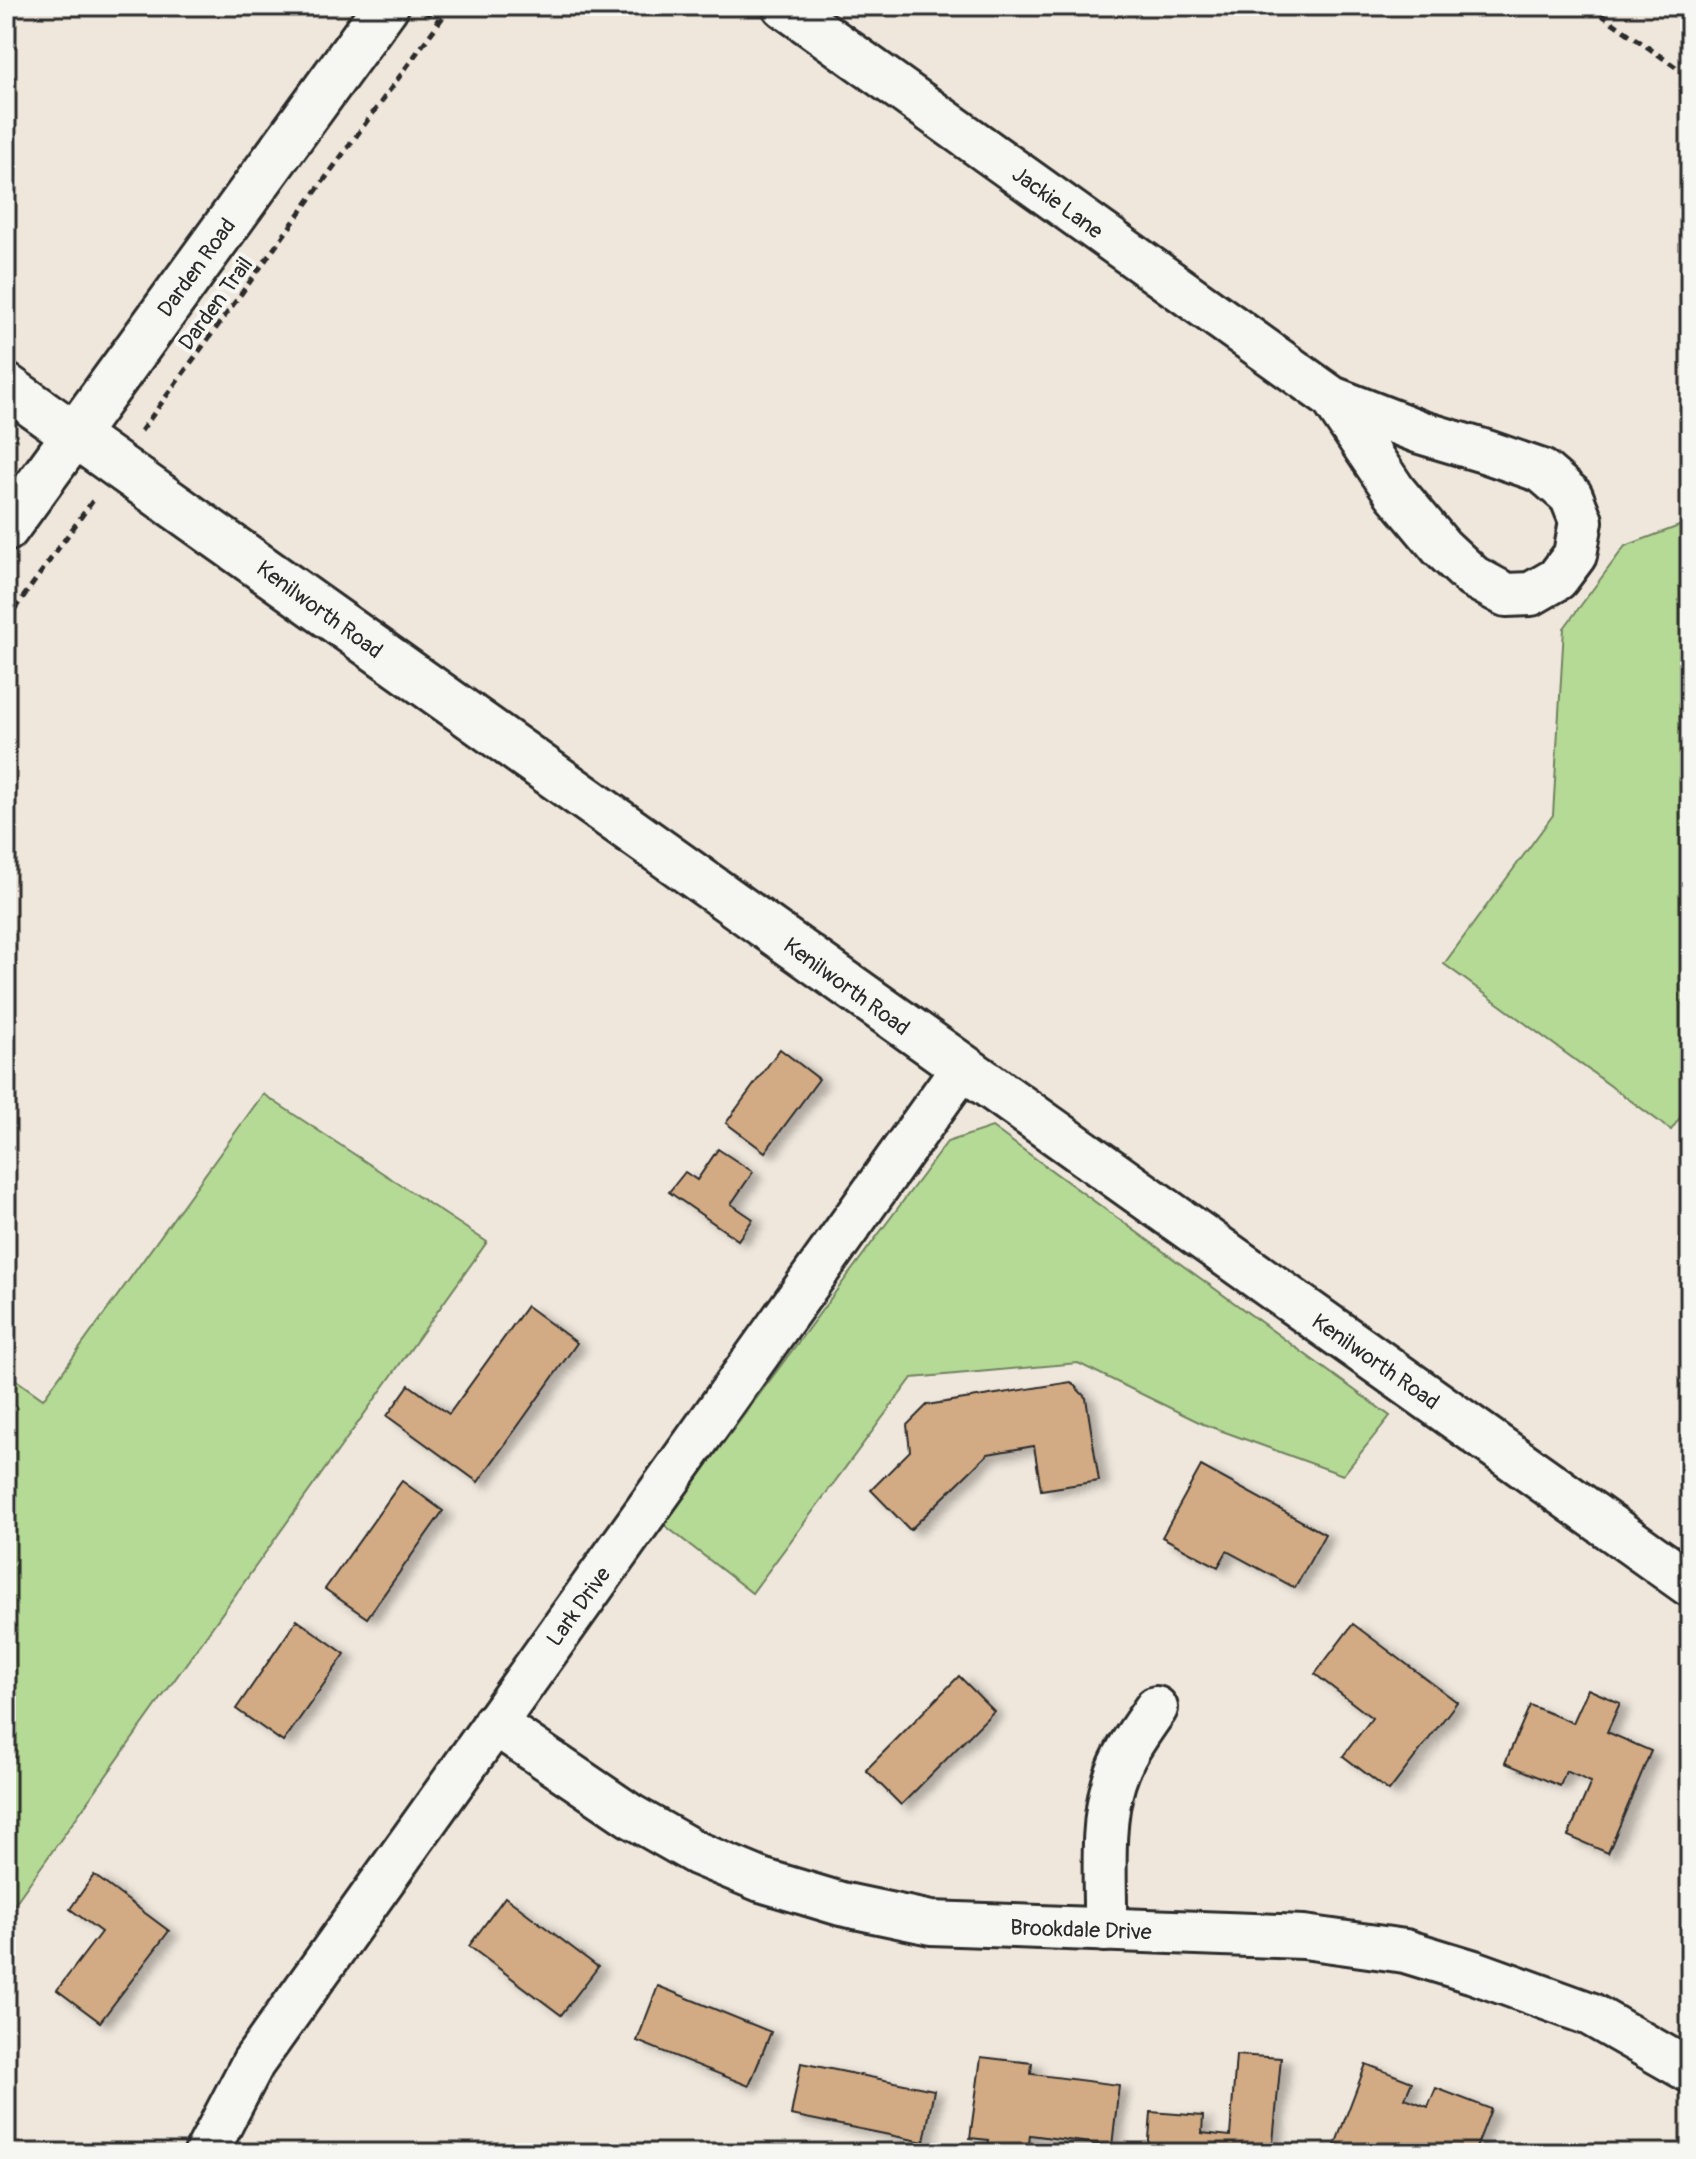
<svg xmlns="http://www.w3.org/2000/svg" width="1696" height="2159" font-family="Pangolin,sans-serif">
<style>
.green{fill:#b5da95;stroke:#708260;stroke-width:2}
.building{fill:#d2ab84;stroke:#2b2b2b;stroke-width:2;filter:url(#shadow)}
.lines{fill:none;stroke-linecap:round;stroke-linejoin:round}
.minor-casing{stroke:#2b2b2b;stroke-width:48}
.tertiary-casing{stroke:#2b2b2b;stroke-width:50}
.path{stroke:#2b2b2b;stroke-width:5;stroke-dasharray:8 6;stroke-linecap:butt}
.minor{stroke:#f6f6f2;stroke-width:42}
.tertiary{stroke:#f6f6f2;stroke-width:44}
.labels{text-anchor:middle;stroke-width:8;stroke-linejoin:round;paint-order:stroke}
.street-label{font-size:22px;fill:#2b2b2b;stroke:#f6f6f2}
</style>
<defs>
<filter id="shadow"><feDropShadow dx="9" dy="5" stdDeviation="4" flood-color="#0004"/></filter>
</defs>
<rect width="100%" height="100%" fill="#efe7dc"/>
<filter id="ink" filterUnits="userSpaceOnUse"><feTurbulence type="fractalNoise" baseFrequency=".0125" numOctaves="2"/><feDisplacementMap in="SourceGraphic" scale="16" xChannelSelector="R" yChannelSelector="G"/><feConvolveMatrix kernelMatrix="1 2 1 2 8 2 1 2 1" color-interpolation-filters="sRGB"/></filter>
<g filter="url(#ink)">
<g class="green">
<polygon points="1690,522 1690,1104 1671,1130 1444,964 1553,815 1564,628 1625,546"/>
<polygon points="263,1094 487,1242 6,1916 6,1373 43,1399"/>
<polygon points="992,1127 1390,1416 1343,1475 1203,1424 1078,1363 912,1378 752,1593 663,1524 947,1142"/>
</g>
<g class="building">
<polygon points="780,1049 819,1079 765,1152 726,1123"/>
<polygon points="718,1149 753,1172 731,1204 753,1219 738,1240 669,1192 685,1172 697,1180"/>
<polygon points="527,1306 577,1343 478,1482 387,1416 409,1385 449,1414"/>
<polygon points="1071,1382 1086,1398 1099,1481 1041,1490 1034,1446 988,1454 910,1530 871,1490 910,1451 907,1425 927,1405"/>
<polygon points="1201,1466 1325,1534 1295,1588 1227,1551 1218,1567 1162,1537"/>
<polygon points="402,1481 443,1511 367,1618 325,1589"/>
<polygon points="297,1620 345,1654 283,1742 236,1709"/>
<polygon points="1353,1624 1457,1702 1389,1791 1343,1756 1372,1718 1315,1674"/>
<polygon points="959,1676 994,1711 901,1805 866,1770"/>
<polygon points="1588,1689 1620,1703 1607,1732 1651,1751 1608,1853 1568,1836 1591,1782 1566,1771 1560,1786 1505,1763 1530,1705 1573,1723"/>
<polygon points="94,1875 169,1931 100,2022 57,1990 101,1932 70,1909"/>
<polygon points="505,1897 598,1967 561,2015 469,1946"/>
<polygon points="658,1986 771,2032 749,2086 637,2041"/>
<polygon points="1236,2055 1281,2058 1272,2153 1148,2153 1151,2112 1203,2116 1202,2133 1230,2136"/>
<polygon points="981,2057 1032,2063 1031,2074 1119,2085 1112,2146 1030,2135 1028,2153 987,2153 989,2140 970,2138"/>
<polygon points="801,2063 934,2090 924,2142 791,2115"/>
<polygon points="1366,2064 1412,2082 1405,2098 1428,2107 1436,2088 1491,2109 1474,2153 1332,2153"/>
</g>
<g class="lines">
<g class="minor-casing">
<g id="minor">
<polyline points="784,6 1332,398 1420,432 1487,452 1542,471 1571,496 1581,521 1575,555 1557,579 1531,594 1506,595 1473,577 1441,547 1395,492 1332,398"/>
<polyline points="494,1723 631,1816 696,1853 761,1880 841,1904 931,1923 1304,1937 1405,1951 1474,1972 1590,2014 1690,2071"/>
<path d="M 1105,1930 C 1106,1884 1100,1826 1114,1782 C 1122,1755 1140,1731 1156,1708"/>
<polyline points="206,2153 253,2063 962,1068"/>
</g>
</g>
<g class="tertiary-casing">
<g id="tertiary">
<polyline points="6,386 1690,1584"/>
<polyline points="6,529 386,6"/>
</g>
</g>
<g class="path">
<polyline points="1589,6 1690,77"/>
<polyline points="424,11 440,22"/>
<polyline points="141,431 451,6"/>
<polyline points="6,621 94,499"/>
</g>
<use href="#minor" class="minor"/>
<use href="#tertiary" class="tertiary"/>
</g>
</g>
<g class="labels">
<g class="street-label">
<text transform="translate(1058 202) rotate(36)" y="8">Jackie Lane</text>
<text transform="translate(196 267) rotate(-54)" y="8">Darden Road</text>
<text transform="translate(215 303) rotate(-54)" y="8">Darden Trail</text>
<text transform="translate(320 609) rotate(36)" y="8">Kenilworth Road</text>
<text transform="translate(847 986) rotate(36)" y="8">Kenilworth Road</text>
<text transform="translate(1376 1361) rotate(35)" y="8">Kenilworth Road</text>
<text transform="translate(578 1606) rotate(-54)" y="8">Lark Drive</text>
<text transform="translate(1081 1929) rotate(2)" y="8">Brookdale Drive</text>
</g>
</g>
<rect width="1696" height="2159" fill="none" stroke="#f6f6f2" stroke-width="32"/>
<rect x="16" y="16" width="1664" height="2127" fill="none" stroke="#2b2b2b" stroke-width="3" filter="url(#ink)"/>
</svg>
